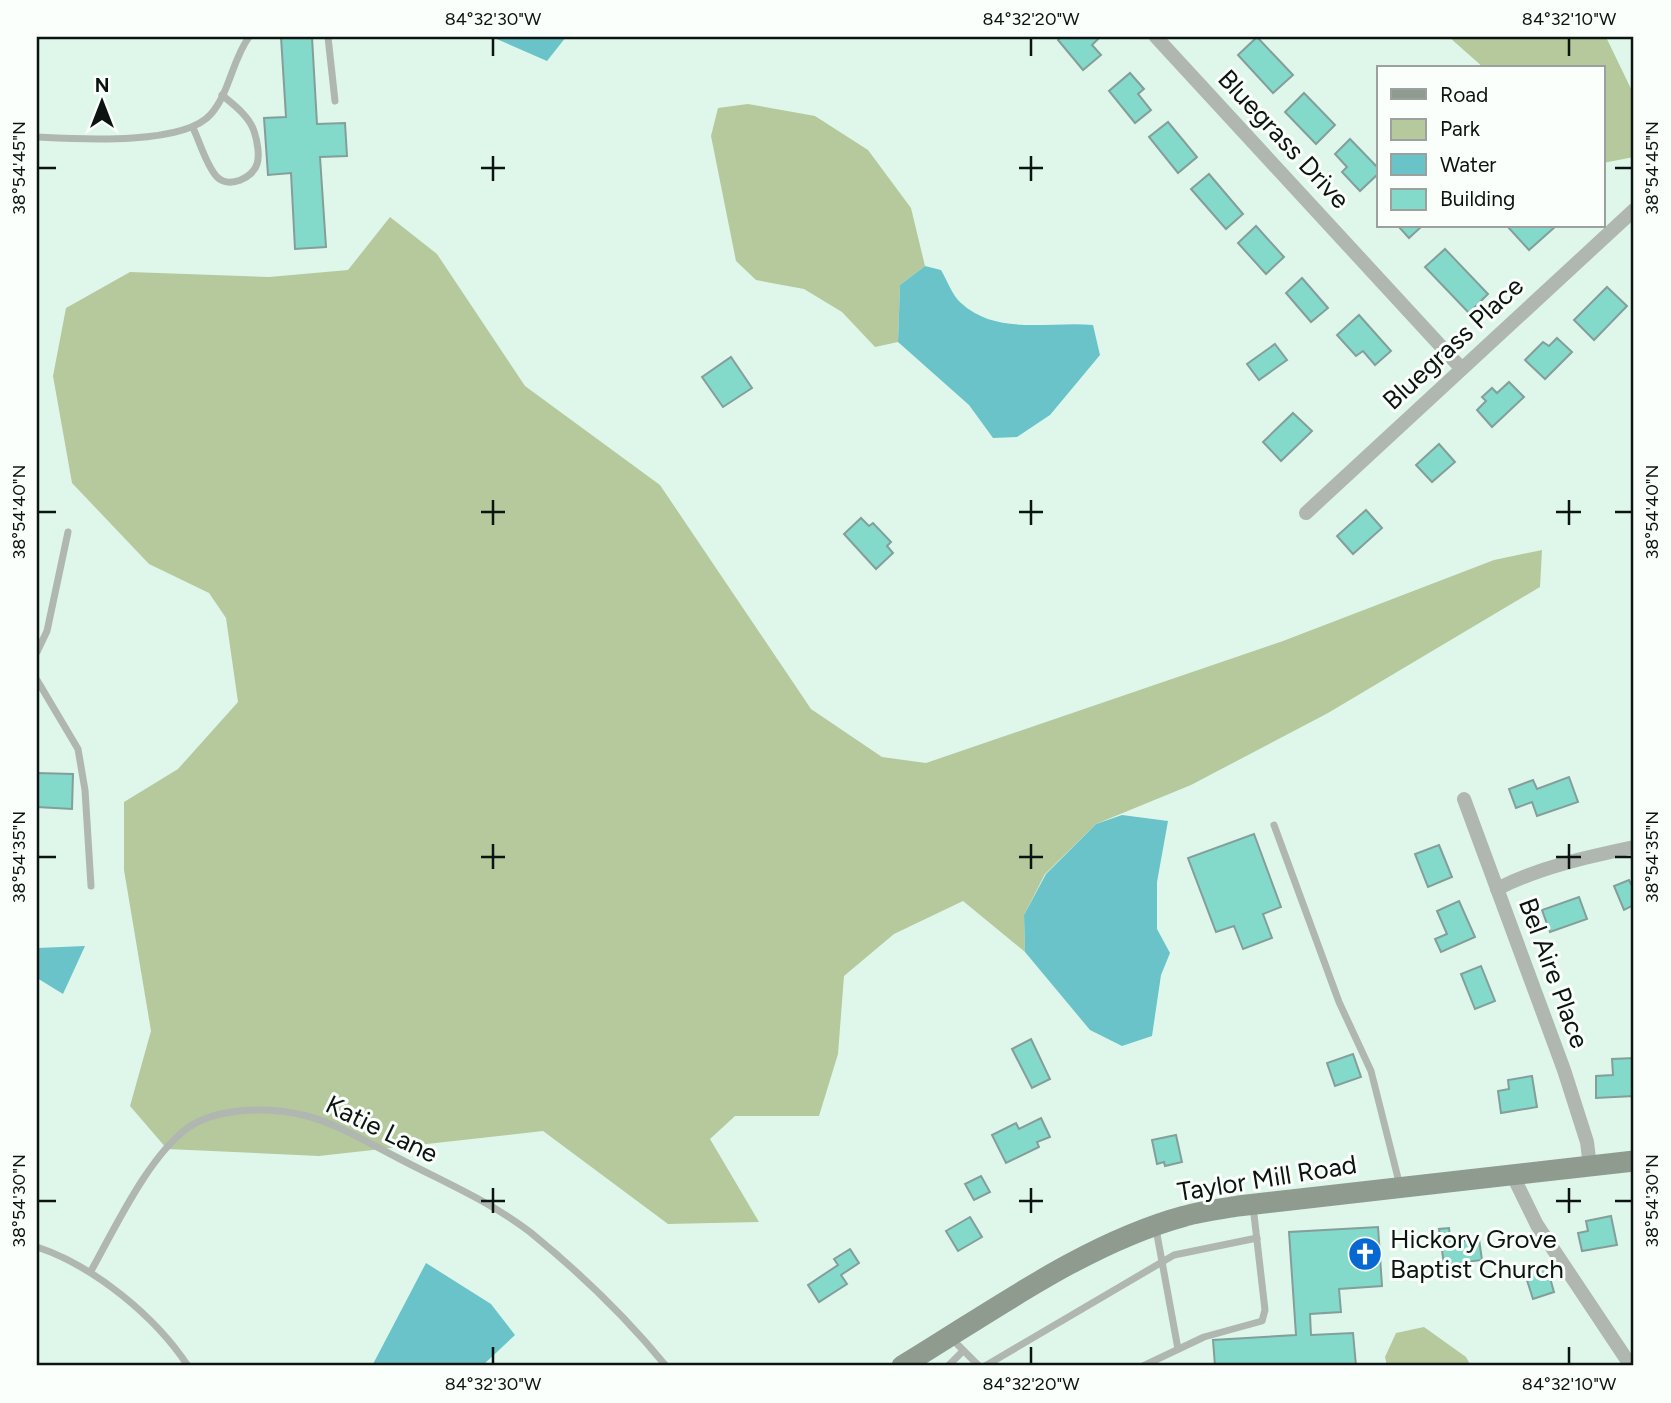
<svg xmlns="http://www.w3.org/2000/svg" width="1671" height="1403" font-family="Figtree,sans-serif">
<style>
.green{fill:#b6c99c}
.water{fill:#69c3c9}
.building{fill:#83d9ca;stroke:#849e99;stroke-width:2}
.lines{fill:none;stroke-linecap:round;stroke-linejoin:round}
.lane{stroke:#b0b7b0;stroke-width:7}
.street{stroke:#b0b7b0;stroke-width:14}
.secondary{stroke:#909b90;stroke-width:21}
.ticks{fill:none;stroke:#0b1410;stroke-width:2.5}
.labels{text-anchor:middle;stroke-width:6;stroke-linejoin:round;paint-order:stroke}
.street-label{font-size:26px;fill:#0b1410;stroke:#fafffc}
.poi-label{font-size:26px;fill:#0b1410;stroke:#fafffc;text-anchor:start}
.neatline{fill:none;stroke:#0b1410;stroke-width:2.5}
.ticks-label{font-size:18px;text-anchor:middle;fill:#0b1410}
</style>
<rect width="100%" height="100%" fill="#dff7eb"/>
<g class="green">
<polygon points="1449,37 1606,37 1634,95 1634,157 1603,163 1603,68 1484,68"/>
<polygon points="748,104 815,116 868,150 911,208 925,266 900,285 898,342 875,347 842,312 804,289 756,280 736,261 711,136 718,108"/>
<polygon points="390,217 437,254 525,386 660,485 811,709 882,757 926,763 1283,641 1494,560 1542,550 1540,587 1328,713 1191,785 1096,824 1045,874 1024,915 1025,952 963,901 894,934 844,976 838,1054 819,1116 735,1116 710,1139 759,1222 668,1224 543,1131 319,1156 167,1149 130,1106 151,1031 124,870 124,802 178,769 238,702 226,618 209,593 149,564 72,483 53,376 66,308 130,272 269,277 348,270"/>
<polygon points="1424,1327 1466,1357 1471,1366 1387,1366 1385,1357 1396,1333"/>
</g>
<g class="water">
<polygon points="492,37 566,37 547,61"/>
<path d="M 925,266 L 941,270 C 947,280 952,295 961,303 C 997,336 1049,321 1093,325 L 1100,355 L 1050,415 L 1017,437 L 993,438 L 969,405 L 898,342 L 900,285 Z"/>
<polygon points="1122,815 1168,821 1157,882 1157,929 1170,953 1161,975 1152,1036 1122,1046 1090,1030 1025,952 1024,915 1046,874 1096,824"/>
<polygon points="85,946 63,994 37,978 37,948"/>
<polygon points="426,1263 491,1304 515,1335 482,1366 372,1366"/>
</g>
<g class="building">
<polygon points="281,37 312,37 317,124 345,123 347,156 320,157 326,247 295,249 291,173 268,175 264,118 286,117"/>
<polygon points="1061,37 1100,37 1092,45 1101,55 1083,70 1058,40"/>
<polygon points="1257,37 1293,75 1273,93 1238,55"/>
<polygon points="1130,73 1144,89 1138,94 1151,110 1135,123 1109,91"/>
<polygon points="1304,93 1335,125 1316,144 1285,112"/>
<polygon points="1168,122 1197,157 1178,173 1149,137"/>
<polygon points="1350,139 1379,169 1379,173 1360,191 1342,172 1347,167 1335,154"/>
<polygon points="1209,174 1243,214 1226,229 1191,189"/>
<polygon points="1256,226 1284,257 1266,274 1238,243"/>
<polygon points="1398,226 1422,226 1409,238"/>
<polygon points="1507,226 1556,226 1529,250"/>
<polygon points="1445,249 1488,294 1469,313 1425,267"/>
<polygon points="1302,278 1328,308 1311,322 1286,293"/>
<polygon points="1607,287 1627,306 1594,340 1574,320"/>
<polygon points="1359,315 1391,351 1375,365 1363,351 1356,356 1337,335"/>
<polygon points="1557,338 1572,352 1545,379 1525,360 1543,342 1549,346"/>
<polygon points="1275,344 1287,360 1259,380 1247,364"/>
<polygon points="731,357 752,388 723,407 702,377"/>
<polygon points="1509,382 1524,397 1492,427 1477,410 1486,401 1482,397 1492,388 1497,393"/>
<polygon points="1293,413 1312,431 1281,461 1263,442"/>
<polygon points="1439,444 1455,462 1432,482 1416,465"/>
<polygon points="1366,510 1382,528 1353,554 1337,536"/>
<polygon points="861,518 869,526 873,523 891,542 887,546 893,553 876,569 844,534"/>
<polygon points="37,773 73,774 72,809 37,807"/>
<polygon points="1569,777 1578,802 1537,816 1532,802 1516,808 1509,789 1533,780 1537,789"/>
<polygon points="1254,834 1281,907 1263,914 1272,938 1243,949 1234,926 1216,932 1188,858"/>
<polygon points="1439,845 1452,877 1428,887 1415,854"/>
<polygon points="1629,880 1631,884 1634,882 1634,905 1624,910 1614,886"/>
<polygon points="1579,897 1587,919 1550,932 1542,910"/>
<polygon points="1459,901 1475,937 1441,952 1435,939 1447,934 1437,911"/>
<polygon points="1481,966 1495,1001 1475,1009 1461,974"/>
<polygon points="1031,1039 1050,1079 1032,1088 1012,1049"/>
<polygon points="1353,1054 1361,1077 1335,1086 1327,1063"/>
<polygon points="1634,1058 1634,1096 1596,1098 1596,1076 1613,1075 1612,1059"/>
<polygon points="1532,1076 1537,1107 1501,1113 1498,1091 1509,1089 1508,1080"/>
<polygon points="1041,1118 1050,1137 1037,1142 1039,1147 1006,1163 992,1135 1016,1123 1019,1129"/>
<polygon points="1176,1135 1182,1162 1165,1166 1164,1162 1157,1164 1152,1140"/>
<polygon points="981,1176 990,1192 974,1200 965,1184"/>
<polygon points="1611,1216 1617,1245 1582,1251 1578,1233 1588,1231 1586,1221"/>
<polygon points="970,1217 982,1237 958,1251 946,1231"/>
<polygon points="1378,1227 1382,1286 1339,1289 1341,1312 1310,1314 1311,1335 1353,1333 1356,1366 1215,1366 1213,1340 1296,1335 1289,1232"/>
<polygon points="1449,1228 1450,1236 1463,1234 1464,1241 1479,1239 1482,1260 1444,1265 1439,1229"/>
<polygon points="850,1249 859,1263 841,1275 847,1284 819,1302 808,1285 838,1265 834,1259"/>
<polygon points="1547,1267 1554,1292 1533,1299 1525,1274"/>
</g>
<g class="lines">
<g class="lane">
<polyline points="328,37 335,101"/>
<path d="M 193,128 C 200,142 206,165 217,177 C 229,189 253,178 257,164 C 260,155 257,140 254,131 C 249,116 234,105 222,95"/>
<path d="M 37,137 C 76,139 184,146 211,114 C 230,92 232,60 249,37"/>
<polyline points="37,652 47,631 68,532"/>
<polyline points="37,680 78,749 85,790 91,886"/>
<polyline points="1274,825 1339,1002 1371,1071 1400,1186"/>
<polyline points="1156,1229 1178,1349"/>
<path d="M 37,1247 C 94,1266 155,1316 188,1366"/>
<path d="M 91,1271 C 115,1228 149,1155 189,1127 C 219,1107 270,1107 303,1115 C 337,1123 370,1144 400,1159 C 444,1182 491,1202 530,1232 C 579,1272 626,1317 666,1366"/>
<polyline points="950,1337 979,1366"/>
<polyline points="948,1366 962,1352"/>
<polyline points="985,1366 1174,1255 1257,1238"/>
<polyline points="1143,1366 1204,1337 1262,1321 1265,1310 1253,1206"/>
</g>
<g class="street">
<polyline points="1156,37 1461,368"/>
<polyline points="1306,513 1634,210"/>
<polyline points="1464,799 1564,1070 1587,1142 1590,1166"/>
<path d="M 1497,889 C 1540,867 1587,857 1634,847"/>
<polyline points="1512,1174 1537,1225 1631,1366"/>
</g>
<path class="secondary" d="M 902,1366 C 990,1313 1085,1243 1185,1216 C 1202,1211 1220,1209 1238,1206 L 1634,1161"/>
</g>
<path class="ticks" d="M 493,38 L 493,56M 1031,38 L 1031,56M 1569,38 L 1569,56M 493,156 L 493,181M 1031,156 L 1031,181M 38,168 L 56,168M 481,168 L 505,168M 1019,168 L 1043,168M 1615,168 L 1632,168M 493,500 L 493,525M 1031,500 L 1031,525M 1569,500 L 1569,525M 38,512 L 56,512M 481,512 L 505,512M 1019,512 L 1043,512M 1556,512 L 1581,512M 1615,512 L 1632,512M 493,844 L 493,869M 1031,844 L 1031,869M 1569,844 L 1569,869M 38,857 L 56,857M 481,857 L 505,857M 1019,857 L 1043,857M 1556,857 L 1581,857M 1615,857 L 1632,857M 493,1188 L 493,1213M 1031,1188 L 1031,1213M 1569,1188 L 1569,1213M 38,1201 L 56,1201M 481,1201 L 505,1201M 1019,1201 L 1043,1201M 1556,1201 L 1581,1201M 1615,1201 L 1632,1201M 493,1347 L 493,1364M 1031,1347 L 1031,1364M 1569,1347 L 1569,1364"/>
<defs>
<g id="church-disc" transform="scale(1.75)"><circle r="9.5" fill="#0868d1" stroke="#fafffc"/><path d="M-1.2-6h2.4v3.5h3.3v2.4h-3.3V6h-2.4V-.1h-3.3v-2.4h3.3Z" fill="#fff"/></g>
</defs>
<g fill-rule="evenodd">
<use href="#church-disc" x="1365" y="1254"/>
</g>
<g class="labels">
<g class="street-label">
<text transform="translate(1284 139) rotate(47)" y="9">Bluegrass Drive</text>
<text transform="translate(1453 343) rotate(-43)" y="9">Bluegrass Place</text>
<text transform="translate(1554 973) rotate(70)" y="9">Bel Aire Place</text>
<text transform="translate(382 1129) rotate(26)" y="9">Katie Lane</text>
<text transform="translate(1267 1178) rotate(-9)" y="9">Taylor Mill Road</text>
</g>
<g class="poi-label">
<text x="1390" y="1248">Hickory Grove<tspan x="1390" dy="30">Baptist Church</tspan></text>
</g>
</g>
<rect width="1671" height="1403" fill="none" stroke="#fafffc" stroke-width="77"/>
<rect x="1377" y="66" width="228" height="161" fill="#fafffc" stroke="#9aa19e" stroke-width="2"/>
<rect x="1391" y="89" width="35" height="10" fill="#909b90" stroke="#9aa19e" stroke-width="2"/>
<text x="1440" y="102" font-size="21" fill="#0b1410">Road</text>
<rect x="1391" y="119" width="35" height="21" fill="#b6c99c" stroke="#9aa19e" stroke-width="2"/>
<text x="1440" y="136" font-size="21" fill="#0b1410">Park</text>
<rect x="1391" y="154" width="35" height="21" fill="#69c3c9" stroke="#9aa19e" stroke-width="2"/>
<text x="1440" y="172" font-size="21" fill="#0b1410">Water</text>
<rect x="1391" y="189" width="35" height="21" fill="#83d9ca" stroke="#9aa19e" stroke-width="2"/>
<text x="1440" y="206" font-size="21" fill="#0b1410">Building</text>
<g transform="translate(102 102)" stroke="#fafffc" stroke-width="5" paint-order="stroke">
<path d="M0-5L12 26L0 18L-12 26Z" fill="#0b1410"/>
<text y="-10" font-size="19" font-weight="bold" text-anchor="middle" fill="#0b1410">N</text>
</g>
<rect x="38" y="38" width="1594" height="1326" class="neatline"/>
<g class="ticks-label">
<text x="493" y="25">84°32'30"W</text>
<text x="1031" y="25">84°32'20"W</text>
<text x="1569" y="25">84°32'10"W</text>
<text transform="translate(19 168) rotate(-90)" y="6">38°54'45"N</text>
<text transform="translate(1652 168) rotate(-90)" y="6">38°54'45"N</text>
<text transform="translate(19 512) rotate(-90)" y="6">38°54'40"N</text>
<text transform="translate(1652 512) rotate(-90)" y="6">38°54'40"N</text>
<text transform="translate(19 857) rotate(-90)" y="6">38°54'35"N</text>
<text transform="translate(1652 857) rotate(-90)" y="6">38°54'35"N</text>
<text transform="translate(19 1201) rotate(-90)" y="6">38°54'30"N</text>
<text transform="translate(1652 1201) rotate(-90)" y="6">38°54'30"N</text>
<text x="493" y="1390">84°32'30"W</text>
<text x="1031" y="1390">84°32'20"W</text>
<text x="1569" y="1390">84°32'10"W</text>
</g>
</svg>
